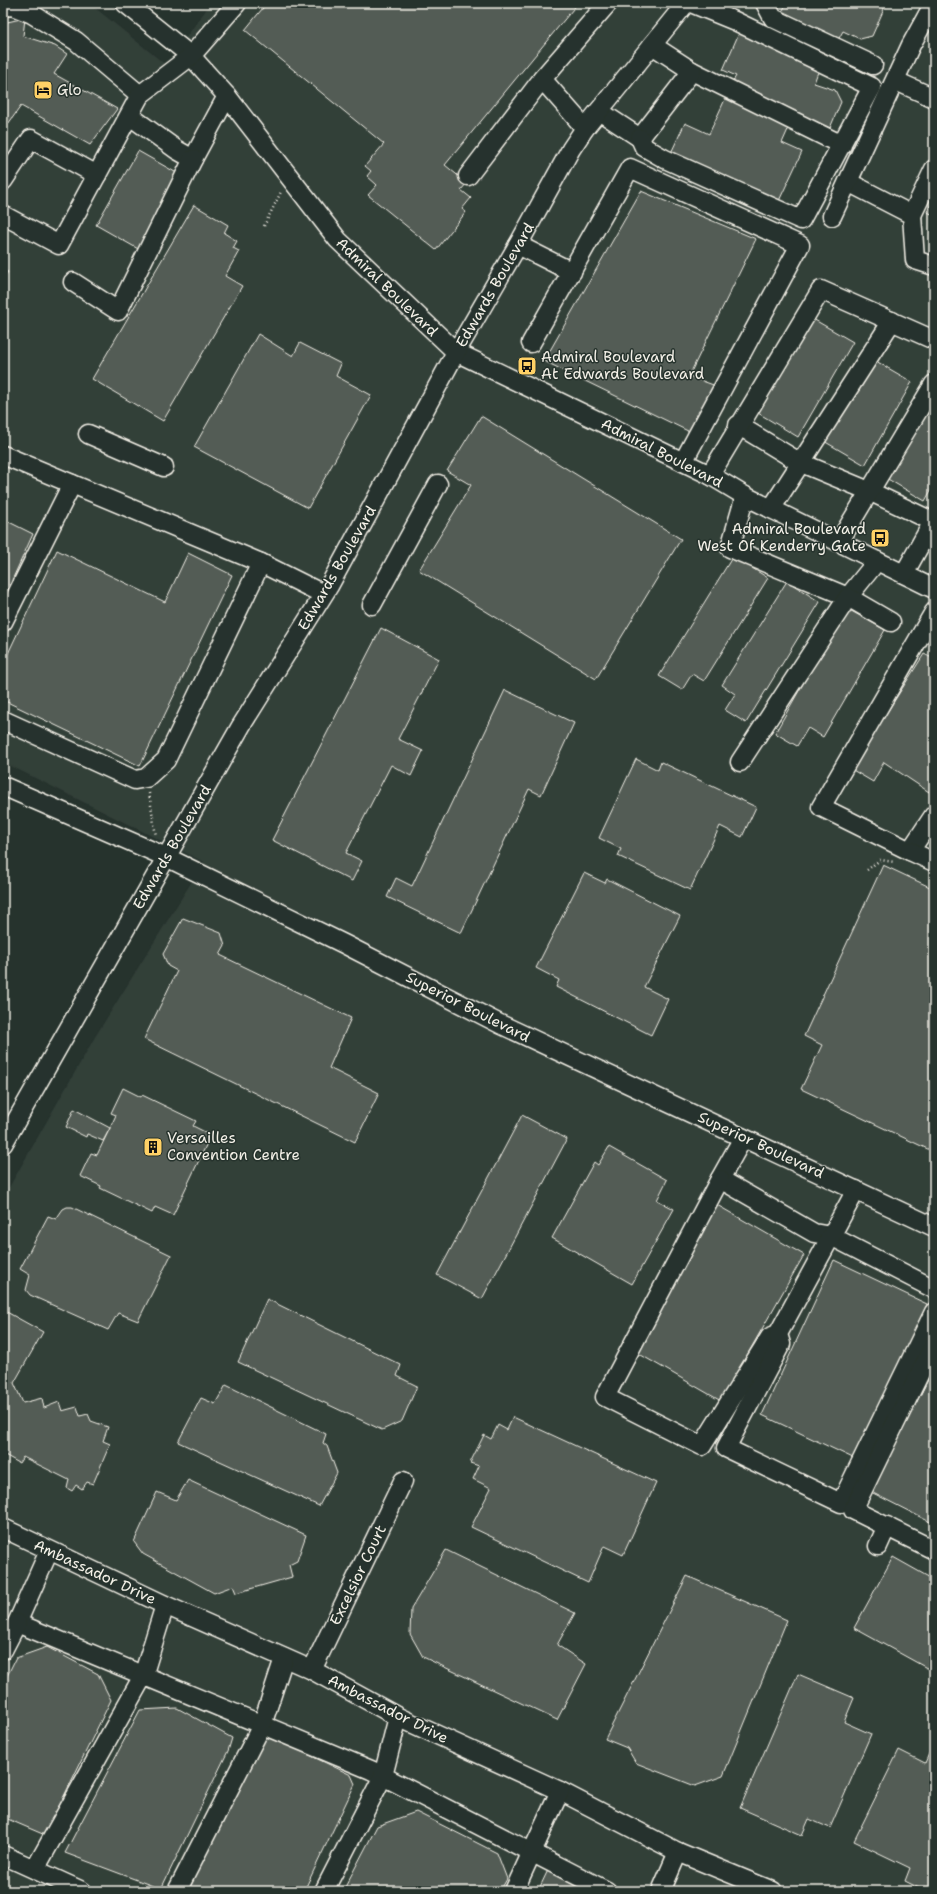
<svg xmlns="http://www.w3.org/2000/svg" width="937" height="1894" font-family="'Shantell Sans',sans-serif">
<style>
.built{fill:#333f39}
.building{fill:#525c55;stroke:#f4f1e8}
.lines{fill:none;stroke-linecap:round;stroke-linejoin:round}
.minor-casing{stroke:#f4f1e8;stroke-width:21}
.path{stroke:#f4f1e8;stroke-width:2.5;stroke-dasharray:1 3;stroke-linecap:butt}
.minor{stroke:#26332d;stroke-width:18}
.labels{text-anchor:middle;stroke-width:3;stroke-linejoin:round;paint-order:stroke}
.poi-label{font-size:15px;fill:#f4f1e8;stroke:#26332d;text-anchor:start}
.street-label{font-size:15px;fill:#f4f1e8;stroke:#26332d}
</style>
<rect width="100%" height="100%" fill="#26332d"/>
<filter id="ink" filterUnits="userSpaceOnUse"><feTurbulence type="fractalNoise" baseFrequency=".025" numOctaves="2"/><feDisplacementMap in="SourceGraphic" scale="8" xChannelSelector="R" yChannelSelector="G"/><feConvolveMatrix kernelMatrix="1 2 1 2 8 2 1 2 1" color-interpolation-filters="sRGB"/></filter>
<g filter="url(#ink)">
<polygon class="built" points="3,3 89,3 166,65 211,3 934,3 934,1891 3,1891 3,1198 95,1037 204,862 3,762"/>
<g class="building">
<polygon points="267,3 578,3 445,165 467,183 461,190 471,198 462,209 466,212 436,250 368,195 377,185 367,176 371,171 365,166 384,144 245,30"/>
<polygon points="787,3 883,3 884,9 872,36 860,39 843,31 838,40 780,15"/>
<polygon points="25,18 23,36 55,46 67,54 54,74 117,109 90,145 21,106 3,131 3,23"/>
<polygon points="739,33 819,69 814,83 835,90 841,102 830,128 732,83 736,76 723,70"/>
<polygon points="727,95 790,125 782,143 802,152 777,205 670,155 685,123 709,134"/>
<polygon points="138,151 182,176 140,250 96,225"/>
<polygon points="641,191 756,239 689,376 716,386 692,433 544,361"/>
<polygon points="934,198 934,215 927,212"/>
<polygon points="194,205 228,225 224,233 237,241 233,248 239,251 225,276 242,286 163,421 92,379"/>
<polygon points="3,269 8,272 3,279"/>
<polygon points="813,319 853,342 798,437 758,413"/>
<polygon points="258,334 293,356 300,343 341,364 336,376 371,395 308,508 194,447"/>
<polygon points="869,357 912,382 865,465 822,440"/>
<polygon points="934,397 934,485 925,501 886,478"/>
<polygon points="481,416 681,539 596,679 419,570 471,485 447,471"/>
<polygon points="3,519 33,534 3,600"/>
<polygon points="57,550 165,602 188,553 232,575 140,766 3,700 3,664"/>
<polygon points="733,556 768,578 704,681 692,674 682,690 659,676"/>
<polygon points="787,581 820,602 746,723 725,710 735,694 722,685"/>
<polygon points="846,608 885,630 823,737 808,728 797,746 775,733"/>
<polygon points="381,628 439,659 398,739 423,751 411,776 391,765 346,853 362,861 352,881 272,840"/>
<polygon points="924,654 934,659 934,784 929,792 884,762 873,782 851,769"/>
<polygon points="505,690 574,723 541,795 529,789 461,933 387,897 396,878 412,886"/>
<polygon points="636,759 658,770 661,762 756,807 742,837 720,826 690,890 618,856 621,849 599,838"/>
<polygon points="883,865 934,889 934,1152 801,1089 822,1045 804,1036"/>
<polygon points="584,873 605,883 607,879 680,916 644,987 668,999 651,1035 556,987 559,980 536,968"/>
<polygon points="183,918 221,933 225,946 220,955 351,1018 329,1068 379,1093 355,1142 144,1039 177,971 168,966 163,954"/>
<polygon points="123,1088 141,1097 142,1095 196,1121 193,1126 211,1135 173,1215 155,1207 152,1213 100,1188 101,1186 80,1176 91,1153 97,1155 110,1128 116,1115 111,1113"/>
<polygon points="74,1109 110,1128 103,1141 87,1134 86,1137 66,1127"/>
<polygon points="522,1115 567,1139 482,1299 437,1275"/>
<polygon points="609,1147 667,1180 657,1200 674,1209 632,1284 552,1238 594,1162 598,1165"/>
<polygon points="717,1205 804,1255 721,1401 634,1351"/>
<polygon points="67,1207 72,1207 171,1255 138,1321 118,1313 108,1330 30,1295 26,1290 30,1275 20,1269 48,1216 56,1219 63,1209"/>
<polygon points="834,1260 927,1304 855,1459 762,1415"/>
<polygon points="267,1299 401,1365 397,1376 417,1386 402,1421 382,1430 238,1362"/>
<polygon points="3,1310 43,1332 14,1383 23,1403 42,1398 44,1408 59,1402 62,1411 77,1407 80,1416 88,1414 91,1421 108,1427 103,1441 110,1444 93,1484 87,1482 82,1489 76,1485 72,1491 67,1488 69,1480 23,1457 19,1463 3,1454"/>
<polygon points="934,1368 934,1524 871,1492"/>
<polygon points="226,1385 326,1434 323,1443 327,1446 337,1473 319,1506 178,1442 201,1398 215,1404"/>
<polygon points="513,1417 656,1483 623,1555 604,1546 588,1583 471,1527 491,1488 473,1479 479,1466 470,1463 484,1435 491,1439 498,1425 507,1430"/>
<polygon points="188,1480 306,1535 297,1561 289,1565 292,1577 236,1593 233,1586 214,1593 143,1554 134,1542 157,1492 176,1500"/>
<polygon points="446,1550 575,1613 557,1645 586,1664 557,1720 423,1657 410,1634 411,1609"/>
<polygon points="893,1557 934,1580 934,1672 854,1628"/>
<polygon points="687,1576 787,1620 723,1776 695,1786 636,1763 627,1748 605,1739"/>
<polygon points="47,1647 98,1674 111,1700 45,1835 3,1817 3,1684 16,1658"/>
<polygon points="798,1674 854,1698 844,1722 871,1734 830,1828 809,1819 802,1835 740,1808"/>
<polygon points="177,1708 232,1738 228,1751 161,1889 65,1853 140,1710"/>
<polygon points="270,1736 351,1775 355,1784 304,1891 188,1891 261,1740"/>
<polygon points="934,1742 934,1891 925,1891 905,1881 910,1868 854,1841 899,1750 925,1763"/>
<polygon points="416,1812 497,1853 507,1879 500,1891 343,1891 377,1826"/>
<polygon points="549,1868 596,1891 538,1891"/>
</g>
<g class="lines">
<g class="minor-casing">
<g id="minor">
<polyline points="125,3 191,56 227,96 338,240 456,352 710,475 745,496 934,589"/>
<polyline points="765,3 773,18 873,65"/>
<polyline points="3,7 12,6 32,14 76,41 140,95"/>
<polyline points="692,71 842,145"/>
<polyline points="542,79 608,3"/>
<polyline points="896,81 934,98"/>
<polyline points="599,111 640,138 692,71 652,45"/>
<polyline points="130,116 177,150 193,159 227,96"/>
<polyline points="640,138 644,147 665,159 801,220 872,87 735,21 691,3"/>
<polyline points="468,176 542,79 585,128"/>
<polyline points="3,181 31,139 97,175"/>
<polyline points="848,182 912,215 915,260 934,266"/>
<polyline points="3,215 59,245 140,95 191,56 237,3"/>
<polyline points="912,215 934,169"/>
<polyline points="832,216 911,45 934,3"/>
<polyline points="518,245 572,272"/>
<polyline points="73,282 118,311 193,159"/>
<polyline points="531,343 630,168 800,245 683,462"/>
<polyline points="738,425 799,462 869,491 934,522"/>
<polyline points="88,434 164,467"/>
<polyline points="3,455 261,563 323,594"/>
<polyline points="710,475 821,290 934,340"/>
<polyline points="745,496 730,548 848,597 877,561"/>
<polyline points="771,509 892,321"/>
<polyline points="839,542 934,384"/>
<polyline points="904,574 934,520"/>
<polyline points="372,605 438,484"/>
<polyline points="934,612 821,807 910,851 934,815"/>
<polyline points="3,622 72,484"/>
<polyline points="3,720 135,780 146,778 166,760 261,563"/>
<polyline points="740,762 848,597 891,622"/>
<polyline points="3,786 166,857 344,944 500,1024 934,1227"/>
<polyline points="910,851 934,862"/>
<polyline points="743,1138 720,1179 814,1233 831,1236 934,1289"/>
<polyline points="3,1144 241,726 329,586 456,352 518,245 571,149 585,128 686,3"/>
<polyline points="720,1179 605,1397 702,1446 770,1337 778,1334"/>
<polyline points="856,1190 778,1334 781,1344 726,1448 841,1503 934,1312"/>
<polyline points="934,1344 853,1510 934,1550"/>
<polyline points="3,1528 165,1605 312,1670 398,1717 560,1791 678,1852 773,1891"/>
<polyline points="878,1546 887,1526"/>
<polyline points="49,1551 17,1623 371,1770 607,1891"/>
<polyline points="3,1650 17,1623"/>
<polyline points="312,1670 403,1481"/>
<polyline points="3,1855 82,1891"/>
<polyline points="35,1869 143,1676 165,1605"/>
<polyline points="177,1891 262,1725 284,1658"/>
<polyline points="324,1891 383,1776 398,1717"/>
<polyline points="514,1891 560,1791"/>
<polyline points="661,1891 678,1852"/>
</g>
</g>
<g class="path">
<polyline points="264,226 281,192"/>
<polyline points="149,793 156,836"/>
<polyline points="867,870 880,860 895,862"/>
</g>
<use href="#minor" class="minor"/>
</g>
</g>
<defs>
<g id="hotel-square" transform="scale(1)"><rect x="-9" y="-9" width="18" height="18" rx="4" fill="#ffd166" stroke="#26332d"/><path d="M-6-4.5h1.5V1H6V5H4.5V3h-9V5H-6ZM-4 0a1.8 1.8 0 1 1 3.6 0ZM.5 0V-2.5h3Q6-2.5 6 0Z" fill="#111"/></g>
<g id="bus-square" transform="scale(1)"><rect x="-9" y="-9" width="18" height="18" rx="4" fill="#ffd166" stroke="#26332d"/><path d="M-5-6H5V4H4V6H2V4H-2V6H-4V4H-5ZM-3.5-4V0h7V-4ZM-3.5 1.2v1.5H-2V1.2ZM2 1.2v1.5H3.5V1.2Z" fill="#111"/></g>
<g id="building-square" transform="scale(1)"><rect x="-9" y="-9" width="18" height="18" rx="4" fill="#ffd166" stroke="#26332d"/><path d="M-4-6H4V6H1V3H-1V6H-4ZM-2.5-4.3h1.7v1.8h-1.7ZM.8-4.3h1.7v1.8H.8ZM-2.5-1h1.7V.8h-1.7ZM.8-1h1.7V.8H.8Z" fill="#111"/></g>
</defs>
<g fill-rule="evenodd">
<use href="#hotel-square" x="43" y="90"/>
<use href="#bus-square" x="527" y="366"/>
<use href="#bus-square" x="880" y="538"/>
<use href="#building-square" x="153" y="1147"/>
</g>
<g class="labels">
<g class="poi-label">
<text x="57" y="95">Glo</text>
<text x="541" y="362">Admiral Boulevard<tspan x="541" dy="17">At Edwards Boulevard</tspan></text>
<text x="866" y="534" text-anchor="end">Admiral Boulevard<tspan x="866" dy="17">West Of Kenderry Gate</tspan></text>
<text x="167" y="1143">Versailles<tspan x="167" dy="17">Convention Centre</tspan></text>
</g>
<g class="street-label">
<text transform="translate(495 285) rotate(-60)" y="5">Edwards Boulevard</text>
<text transform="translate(387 287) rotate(44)" y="5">Admiral Boulevard</text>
<text transform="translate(662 453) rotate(27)" y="5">Admiral Boulevard</text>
<text transform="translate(337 568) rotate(-60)" y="5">Edwards Boulevard</text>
<text transform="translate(172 847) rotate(-60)" y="5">Edwards Boulevard</text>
<text transform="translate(468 1007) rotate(27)" y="5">Superior Boulevard</text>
<text transform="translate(761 1145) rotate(25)" y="5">Superior Boulevard</text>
<text transform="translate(95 1572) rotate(25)" y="5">Ambassador Drive</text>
<text transform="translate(358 1575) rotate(-64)" y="5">Excelsior Court</text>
<text transform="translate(388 1709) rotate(27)" y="5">Ambassador Drive</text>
</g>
</g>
<rect width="937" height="1894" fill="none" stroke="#26332d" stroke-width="16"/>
<rect x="8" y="8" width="921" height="1878" fill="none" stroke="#f4f1e8" stroke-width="1.5" filter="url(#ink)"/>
</svg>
